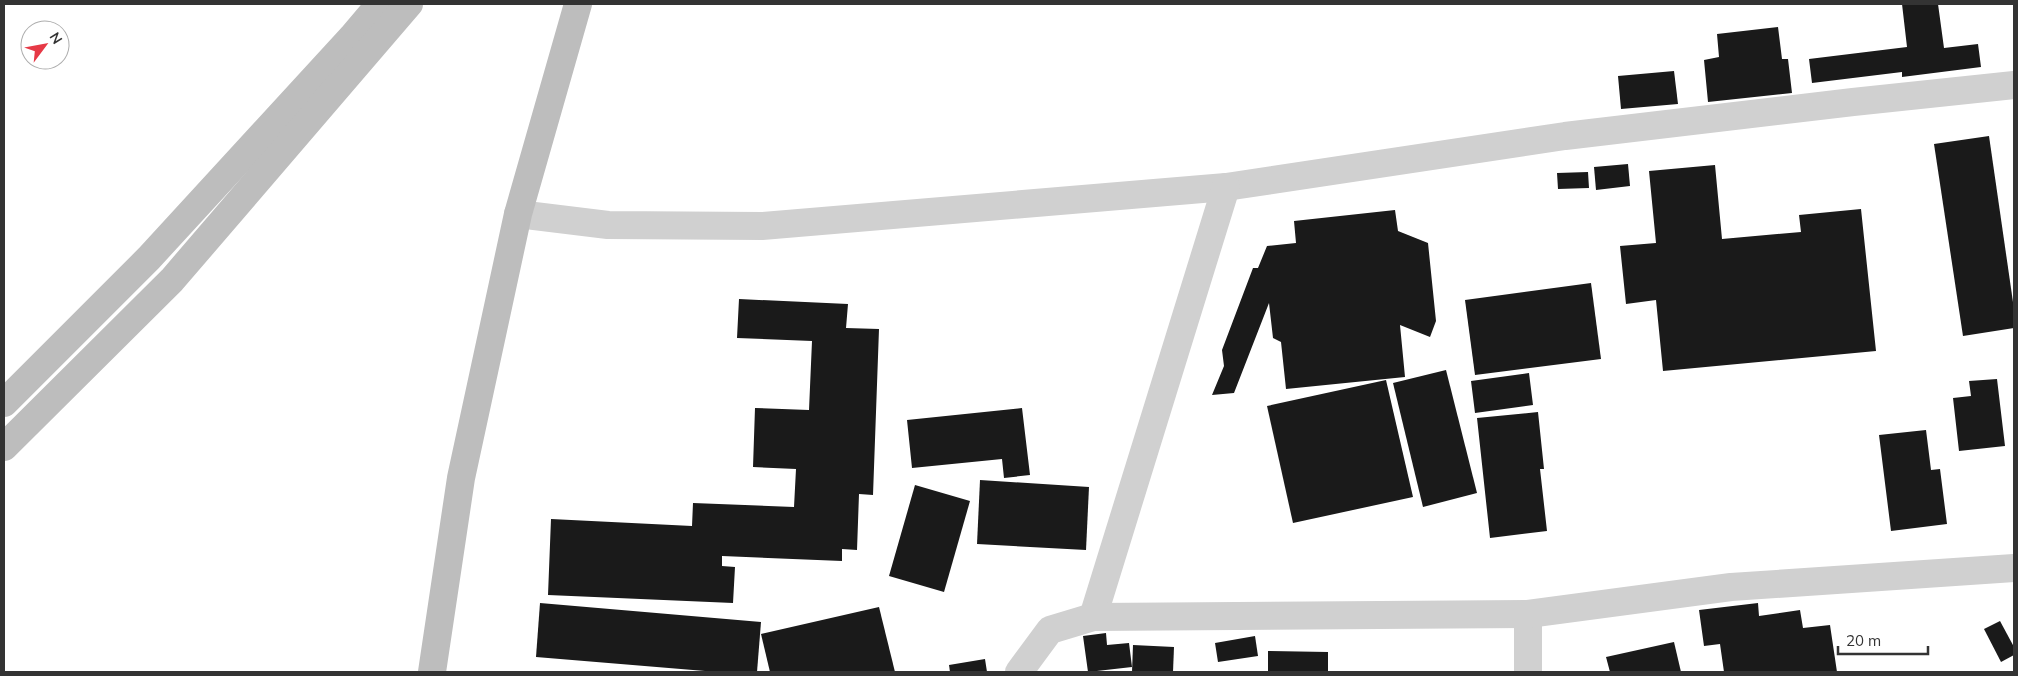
<svg xmlns="http://www.w3.org/2000/svg" width="2018" height="676" font-family="Mulish,sans-serif">
<style>
.building{fill:#1a1a1a}
.lines{fill:none;stroke-linecap:round;stroke-linejoin:round}
.street{stroke:#d0d0d0;stroke-width:28}
.secondary{stroke:#bdbdbd;stroke-width:28}
</style>
<rect width="100%" height="100%" fill="#fff"/>
<g class="building">
<polygon points="1902,4 1938,4 1944,48 1978,44 1981,67 1902,77 1902,72 1812,83 1809,59 1907,47"/>
<polygon points="1778,27 1782,59 1788,59 1792,93 1708,102 1704,60 1719,57 1717,34"/>
<polygon points="1674,71 1678,104 1621,109 1618,76"/>
<polygon points="1989,136 2014,309 2014,328 1963,336 1934,144"/>
<polygon points="1628,164 1630,186 1596,190 1594,167"/>
<polygon points="1715,165 1722,239 1801,232 1799,215 1861,209 1876,351 1663,371 1656,300 1626,304 1620,246 1656,243 1649,171"/>
<polygon points="1588,172 1589,188 1558,189 1557,173"/>
<polygon points="1395,210 1398,231 1428,243 1436,321 1430,337 1400,325 1405,377 1286,389 1281,342 1273,338 1269,303 1234,393 1212,395 1224,366 1222,350 1253,268 1258,268 1267,246 1296,243 1294,221"/>
<polygon points="1591,283 1601,359 1475,375 1465,300"/>
<polygon points="739,299 848,304 846,328 879,329 873,495 859,494 857,550 842,549 842,561 722,556 722,566 735,567 733,603 548,595 551,519 692,526 693,503 794,507 796,469 753,467 755,408 809,410 812,341 737,338"/>
<polygon points="1446,370 1477,493 1423,507 1393,383"/>
<polygon points="1529,373 1533,405 1475,413 1471,381"/>
<polygon points="1997,379 2005,446 1959,451 1953,398 1971,396 1969,381"/>
<polygon points="1386,380 1413,497 1293,523 1267,406"/>
<polygon points="1022,408 1030,475 1004,478 1002,459 912,468 907,420"/>
<polygon points="1538,412 1544,469 1540,469 1547,531 1490,538 1477,418"/>
<polygon points="1926,430 1931,470 1940,469 1947,524 1891,531 1879,435"/>
<polygon points="980,480 1089,487 1086,550 977,544"/>
<polygon points="915,485 970,501 944,592 889,576"/>
<polygon points="540,603 761,622 757,672 717,672 536,657"/>
<polygon points="1758,603 1759,616 1800,610 1803,628 1830,625 1837,672 1724,672 1720,644 1704,646 1699,610"/>
<polygon points="879,607 895,672 770,672 761,634"/>
<polygon points="2000,621 2014,647 2014,655 2001,662 1984,629"/>
<polygon points="1106,633 1107,645 1129,643 1132,667 1088,672 1083,636"/>
<polygon points="1255,636 1258,656 1218,662 1215,643"/>
<polygon points="1674,642 1681,672 1610,672 1606,657"/>
<polygon points="1133,645 1174,647 1173,672 1132,672"/>
<polygon points="1268,651 1328,652 1328,672 1268,672"/>
<polygon points="985,659 987,672 950,672 949,665"/>
</g>
<g class="lines">
<g class="street">
<polyline points="518,214 608,225 762,226 1226,187 1565,136 1853,102 2014,85"/>
<polyline points="1528,614 1528,672"/>
<polyline points="1093,617 1226,187"/>
<polyline points="1019,672 1050,630 1093,617 1528,614 1731,587 2014,568"/>
</g>
<g class="secondary">
<polyline points="4,403 149,258 352,37 380,4"/>
<polyline points="4,447 172,280 409,4"/>
<polyline points="432,672 461,478 518,214 578,4"/>
</g>
</g>
<rect width="2018" height="676" fill="none" stroke="#333333" stroke-width="10"/>
<g transform="translate(45 45) rotate(58)"><circle r="24" fill="#ffffff" stroke="#adadad"/>
<path d="M0-4L9 19L0 12L-9 19Z" fill="#e63946"/>
<text y="-8" font-size="14" font-weight="bold" text-anchor="middle" fill="#333333">N</text>
</g>
<path d="M1838 646v8h90v-8" fill="none" stroke="#333333" stroke-width="2.5"/>
<text x="1846" y="646" font-size="15" fill="#333333" stroke="#ffffff" stroke-width="4" paint-order="stroke">20 m</text>
</svg>
